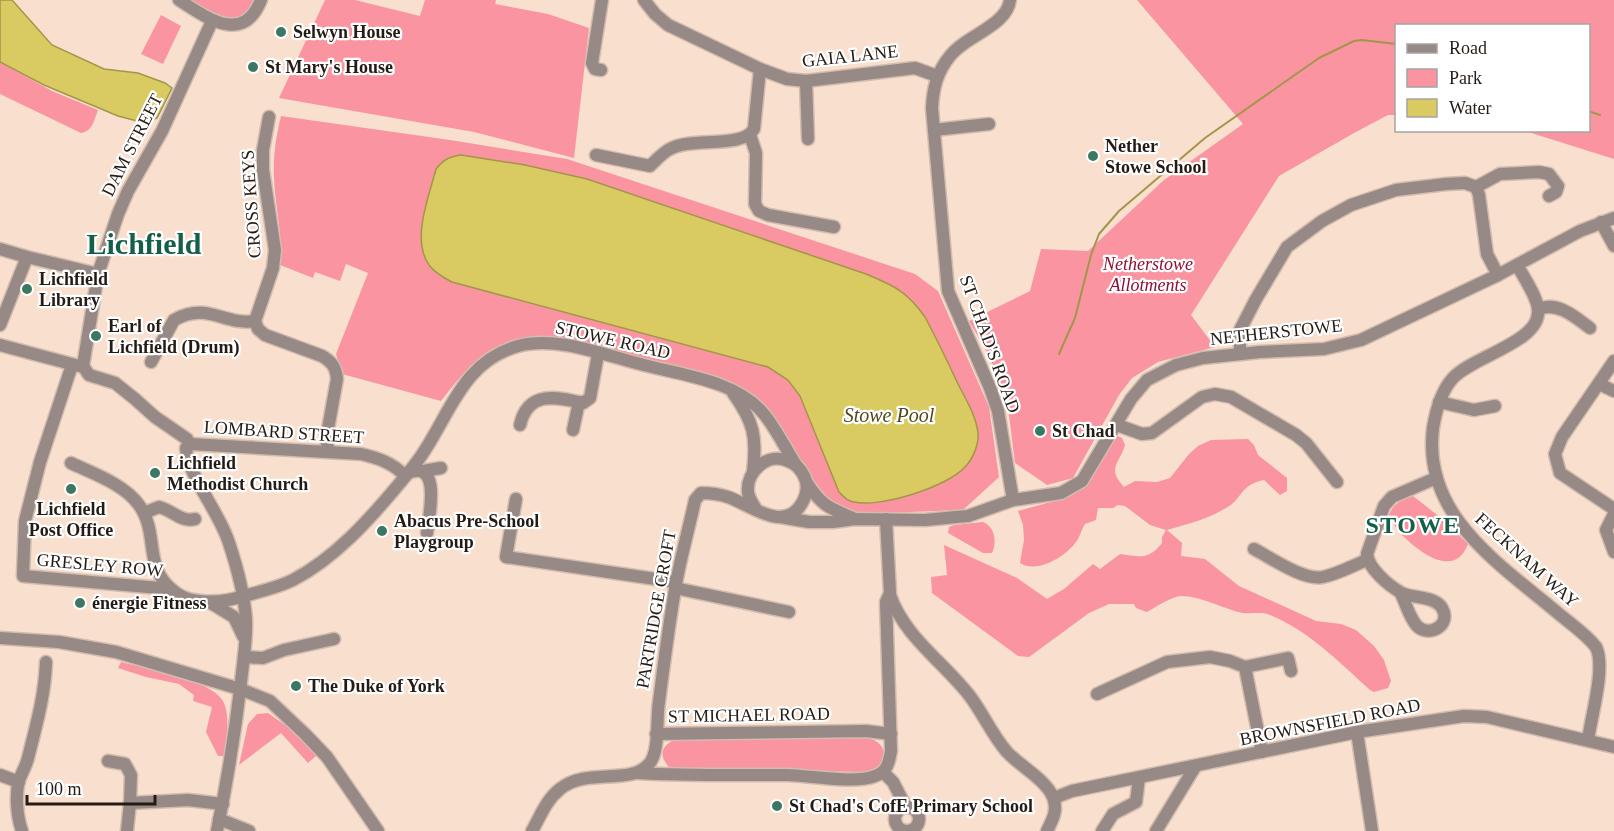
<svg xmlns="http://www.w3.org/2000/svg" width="1614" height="831" font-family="'Times New Roman',serif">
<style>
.green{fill:#fa94a0}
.water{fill:#d9cb61;stroke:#a3964a;stroke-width:1.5}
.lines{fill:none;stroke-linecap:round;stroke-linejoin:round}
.stream{stroke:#a3964a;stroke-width:2}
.minor-casing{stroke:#d2bcad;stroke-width:15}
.minor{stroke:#968986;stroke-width:12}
.poi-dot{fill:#3b7762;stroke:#fff;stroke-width:2}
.labels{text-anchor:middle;stroke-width:4.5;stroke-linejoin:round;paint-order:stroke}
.poi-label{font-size:18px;font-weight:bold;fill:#241b15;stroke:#fff;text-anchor:start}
.street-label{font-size:18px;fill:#241b15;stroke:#fff}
.park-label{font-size:18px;font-style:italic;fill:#8e0f33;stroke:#fff}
.water-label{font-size:20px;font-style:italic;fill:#4f491d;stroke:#fff}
.district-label{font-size:24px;font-weight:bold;letter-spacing:1.5px;fill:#145f48;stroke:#fff}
.town-label{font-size:30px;font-weight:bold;fill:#145f48;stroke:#fff}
</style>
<rect width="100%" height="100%" fill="#f8dfce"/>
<g class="green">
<path d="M 187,0 L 258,0 C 235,33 215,15 187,0 Z"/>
<polygon points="325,0 355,0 420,16 425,0 496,0 495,4 548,14 589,28 574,158 474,132 279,98"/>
<polygon points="1137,0 1614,0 1614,159 1525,131 1588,130 1588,26 1396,26 1396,115 1388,115 1354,133 1279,176 1191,315 1215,347 1158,362 1132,378 1119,395 1073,478 1047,485 1015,463 1008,407 988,354 969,321 1030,291 1041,249 1088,251 1164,180 1243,124"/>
<polygon points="161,15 181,26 163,64 141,54"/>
<path d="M 0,62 L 52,91 L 98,110 C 94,120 93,131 81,133 L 0,94 Z"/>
<path d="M 281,116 L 450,140 L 567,159 L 915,274 L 938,291 L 989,407 L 999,477 L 963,510 L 855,514 L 840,509 L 825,495 L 747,393 L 558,339 C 494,335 478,354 441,401 L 342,374 L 336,354 L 368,273 L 346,264 L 340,281 L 315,272 L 313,278 L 280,265 C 283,232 275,208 274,177 C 273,156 276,137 281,116 Z"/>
<path d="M 1117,436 L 1122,438 L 1125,445 C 1120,463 1106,468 1124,487 L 1135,481 L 1157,482 L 1170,478 L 1189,454 L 1198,446 L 1211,440 L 1248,439 L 1254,445 L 1258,455 L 1287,478 L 1287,491 L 1280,495 L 1264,480 C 1239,485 1243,499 1226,508 C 1208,519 1188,524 1167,530 L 1182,543 L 1181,556 L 1205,559 L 1239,586 L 1316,621 L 1341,624 L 1356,630 L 1374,646 L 1384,660 L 1391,681 L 1388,688 L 1374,692 L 1370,690 C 1340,663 1308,630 1270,615 C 1261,611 1248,615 1238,612 C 1223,608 1190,592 1176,597 C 1166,600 1156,607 1147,612 L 1136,608 L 1134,604 L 1109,604 L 1089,613 L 1029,657 L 1018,656 L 932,593 L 931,577 L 947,575 L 944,545 L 1017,578 L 1047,599 L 1064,589 L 1093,564 L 1100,569 L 1120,554 C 1140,557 1149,560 1162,543 L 1162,537 L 1166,530 L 1150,525 L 1125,506 L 1118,505 L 1113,508 L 1098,508 L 1096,520 L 1085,524 C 1081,530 1080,537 1076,542 C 1065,557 1037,574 1020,563 L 1024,540 L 1023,525 L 1018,511 L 1058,500 L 1071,494 L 1109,443 Z"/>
<path d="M 1413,496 L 1441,518 L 1468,544 C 1454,581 1416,550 1399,532 C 1395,527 1392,521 1389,515 C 1394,503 1401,500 1413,496 Z"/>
<path d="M 983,522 C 995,527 997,542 992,553 L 983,553 L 948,533 L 949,527 L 954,525 Z"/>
<path d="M 121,662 C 145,668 210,679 223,701 C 231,717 226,739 225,756 L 218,756 L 206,732 L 212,707 L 193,701 L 194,695 L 179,684 L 146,677 L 118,668 Z"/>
<polygon points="268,713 299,735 317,755 308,763 281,733 239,765 248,724 257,714"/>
<path d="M 866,737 C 890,743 890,765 867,772 L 671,769 C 656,755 662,743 680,738 Z"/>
</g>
<g class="water">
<polygon points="0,0 12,0 52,45 104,69 138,73 165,83 172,88 157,118 147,121 137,121 118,116 44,85 0,62"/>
<path d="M 461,155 L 525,165 L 587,179 L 866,274 C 894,286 907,291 925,317 C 936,338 947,360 957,382 C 965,398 976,415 978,433 C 979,444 973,459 965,467 C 947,487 880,508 854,502 C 847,501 844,497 839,492 L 800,396 L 788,380 L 768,367 L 452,282 C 444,278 435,273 429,265 C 411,239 429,197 436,169 C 444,159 449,157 461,155 Z"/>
</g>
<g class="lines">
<g class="stream">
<polyline points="1588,111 1600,115"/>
<polyline points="1059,354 1075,318 1091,255 1099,234 1119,211 1205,138 1319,58 1354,41 1362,40 1396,44"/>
</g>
<g class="minor-casing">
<g id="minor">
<path d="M 179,0 C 207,18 243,45 261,0"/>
<polyline points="644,0 655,14 668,25 760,69 787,79 806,81 915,68 937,76"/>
<path d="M 1010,0 C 1007,26 965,36 950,56 C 937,72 933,88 932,108 L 948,291 L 990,388 L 998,411 L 1013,500"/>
<polyline points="601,70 595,69 592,63 602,0"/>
<polyline points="806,81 808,139"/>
<path d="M 269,117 L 263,150 L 263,170 L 275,250 L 273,268 L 255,321 L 258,329 L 265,335 L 322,356 C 332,362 336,367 337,379 L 326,440 L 329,451"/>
<polyline points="934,130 989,124"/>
<polyline points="750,135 756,153 755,204 759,211 768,215 834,227"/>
<path d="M 596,155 L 650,166 C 656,160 664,151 672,148 C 693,137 742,149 754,129 L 760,69"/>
<polyline points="1476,187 1500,174 1539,172 1549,174 1558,186 1556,192 1549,196"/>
<polyline points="1601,222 1614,246"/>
<polyline points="0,249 27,257 98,274"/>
<path d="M 1517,265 C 1523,276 1538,298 1538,310 C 1541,342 1473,356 1453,378 C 1441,391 1436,410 1433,428 C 1422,516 1500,564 1559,614 C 1571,624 1586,634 1596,647 C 1606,667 1591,717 1588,740"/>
<path d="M 1539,309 C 1557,301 1575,317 1590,328"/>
<polyline points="0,325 27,257"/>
<polyline points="0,345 79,366"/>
<polyline points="1240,354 1240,330 1256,299 1287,247 1322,221 1351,205 1396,190 1446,184 1465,183 1476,187 1479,195 1487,254 1498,275"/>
<polyline points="1614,361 1562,437 1555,454 1560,473 1614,509"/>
<path d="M 151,362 L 174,320 C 208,301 224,326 255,321"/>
<polyline points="72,365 40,462 25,521 23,576 171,589"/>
<polyline points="83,366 98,274 118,214 128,191 162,131 212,21"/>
<polyline points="83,366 89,375 115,383 135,399 155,417 187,439 190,444"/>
<polyline points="1599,384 1614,391"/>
<path d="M 733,393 C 754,422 757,437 753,472"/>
<polyline points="1439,402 1474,410 1495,406"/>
<path d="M 520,425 C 528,390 557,397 583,403 L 590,398 L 598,354"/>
<polyline points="1117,425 1142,434 1152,433 1202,397 1215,394 1231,397 1296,435 1306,443 1337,482"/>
<polyline points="573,430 579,402"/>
<path d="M 190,444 L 186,448 C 188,476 220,513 229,543 C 237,567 244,593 246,619 C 247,640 243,662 241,682 C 235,733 227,782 217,831"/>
<path d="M 190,444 L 361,454 C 378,458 393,463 405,476"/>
<path d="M 71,463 C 94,474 124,484 139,505 C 158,531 145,562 167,585 C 177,595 186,600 200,601 C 216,603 232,600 247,595 C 263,591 279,587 293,580 C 335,558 369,520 399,484 C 408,473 418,462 425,450 C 452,408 465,361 518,346 C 557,335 606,356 644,365 C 683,375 736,381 763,413 C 776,428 785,448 796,465"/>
<polyline points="423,471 441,468"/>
<path d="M 408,473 C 442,459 429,516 427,533"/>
<path d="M 807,483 C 822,506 829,508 853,518"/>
<polyline points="516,499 506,557 676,582"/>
<path d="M 144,513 L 159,507 C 172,510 182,523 195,519"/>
<polyline points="1614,514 1606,530 1614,552"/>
<polyline points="780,517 809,522 833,522 855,519 925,520 956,517 968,516 1013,500 1061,493 1082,481 1131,399 1147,380 1176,365 1203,358 1260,352 1324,349 1361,340 1498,275 1580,231 1614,218"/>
<path d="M 1254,549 C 1271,558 1304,581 1323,577 C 1338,574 1354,565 1367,560"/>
<polyline points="675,588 789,612"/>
<path d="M 1400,592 C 1406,603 1409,617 1417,626 C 1429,638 1452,625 1442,608 C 1434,595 1411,599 1400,592 C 1388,585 1368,568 1367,554 L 1384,506 L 1392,497 L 1436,478"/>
<path d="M 890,595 C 904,636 942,661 969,695 C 983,713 992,735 1007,752 C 1021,767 1045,779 1053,797 C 1058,810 1053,819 1047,831"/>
<polyline points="211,603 234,617 243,636"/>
<polyline points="0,638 59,642 116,652 240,689 270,701 305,734 327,757 378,831"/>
<polyline points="244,657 263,658 284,650 334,639"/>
<polyline points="1245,667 1288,658 1291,671"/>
<polyline points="1097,694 1167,662 1210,657 1230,661 1245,667 1262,752"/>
<polyline points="1357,732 1372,831"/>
<polyline points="656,734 866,731 891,734"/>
<polyline points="108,761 125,764 131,775 130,803"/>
<polyline points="883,772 893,782 906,807"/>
<path d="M 637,773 C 688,776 738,775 788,775 C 811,776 856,784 875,776 C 887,772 889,763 891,751 L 886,602 L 890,593 L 886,519"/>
<polyline points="0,775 19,782"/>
<polyline points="1054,798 1072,791 1357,732 1464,716 1487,717 1614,747"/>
<circle cx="907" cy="819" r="12"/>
<polyline points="219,819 249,831"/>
<path d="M 22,831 C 17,817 15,795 19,780 C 22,773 26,766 28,758 C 36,726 45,695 46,662"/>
<polyline points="127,831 130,803 188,800 223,804"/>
<path d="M 532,831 C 540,817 546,800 560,789 C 587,767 630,786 649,764 C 660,752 656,718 659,702 C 664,663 669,623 676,584 C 681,556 689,528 695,500 L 701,493 C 710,493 719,494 728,497 C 751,505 784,534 802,503 C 806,496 808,489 806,481 C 803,472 797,464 788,461 C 768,452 746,471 748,492 C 749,499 753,504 756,509"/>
<polyline points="1102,831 1113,814 1136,802 1139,778"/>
<polyline points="1156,831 1195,767"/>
</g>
</g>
<use href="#minor" class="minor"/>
</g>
<g class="poi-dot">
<circle cx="281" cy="32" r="6"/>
<circle cx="253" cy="67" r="6"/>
<circle cx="1093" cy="156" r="6"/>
<circle cx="27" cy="289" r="6"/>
<circle cx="96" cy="336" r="6"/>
<circle cx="1040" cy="431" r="6"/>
<circle cx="155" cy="473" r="6"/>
<circle cx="71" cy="489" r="6"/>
<circle cx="382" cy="531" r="6"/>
<circle cx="80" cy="603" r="6"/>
<circle cx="296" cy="686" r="6"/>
<circle cx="777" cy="806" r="6"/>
</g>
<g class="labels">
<g class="poi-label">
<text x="293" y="38">Selwyn House</text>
<text x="265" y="73">St Mary's House</text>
<text x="1105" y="152">Nether<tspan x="1105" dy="21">Stowe School</tspan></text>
<text x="39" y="285">Lichfield<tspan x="39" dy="21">Library</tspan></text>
<text x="108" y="332">Earl of<tspan x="108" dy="21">Lichfield (Drum)</tspan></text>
<text x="1052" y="437">St Chad</text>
<text x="167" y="469">Lichfield<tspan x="167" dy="21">Methodist Church</tspan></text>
<text x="71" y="515" text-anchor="middle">Lichfield<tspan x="71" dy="21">Post Office</tspan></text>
<text x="394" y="527">Abacus Pre-School<tspan x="394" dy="21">Playgroup</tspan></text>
<text x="92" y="609">énergie Fitness</text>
<text x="308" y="692">The Duke of York</text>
<text x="789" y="812">St Chad's CofE Primary School</text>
</g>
<g class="street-label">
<text transform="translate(850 56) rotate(-6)" y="6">GAIA LANE</text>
<text transform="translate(132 145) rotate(-63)" y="6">DAM STREET</text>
<text transform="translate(251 204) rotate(-94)" y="6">CROSS KEYS</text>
<text transform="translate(1276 332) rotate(-6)" y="6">NETHERSTOWE</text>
<text transform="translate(613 340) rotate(13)" y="6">STOWE ROAD</text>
<text transform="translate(990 344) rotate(70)" y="6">ST CHAD'S ROAD</text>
<text transform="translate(284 432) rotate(4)" y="6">LOMBARD STREET</text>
<text transform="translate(1527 560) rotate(42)" y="6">FECKNAM WAY</text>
<text transform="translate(100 565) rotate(5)" y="6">GRESLEY ROW</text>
<text transform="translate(656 609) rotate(-80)" y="6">PARTRIDGE CROFT</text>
<text transform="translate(749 715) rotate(-1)" y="6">ST MICHAEL ROAD</text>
<text transform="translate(1330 722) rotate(-11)" y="6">BROWNSFIELD ROAD</text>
</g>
<g class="park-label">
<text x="1148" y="270">Netherstowe<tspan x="1148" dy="21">Allotments</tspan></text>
</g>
<g class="water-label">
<text x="889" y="422">Stowe Pool</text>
</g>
<g class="district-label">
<text x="1413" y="533">STOWE</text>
</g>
<g class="town-label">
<text x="144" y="254">Lichfield</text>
</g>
</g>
<rect x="1395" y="24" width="195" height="108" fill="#ffffff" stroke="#a7a4a1" stroke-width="1.5"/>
<rect x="1407" y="44" width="30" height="9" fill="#968986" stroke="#a7a4a1" stroke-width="1.5"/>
<text x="1449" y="54" font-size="18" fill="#241b15">Road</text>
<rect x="1407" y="69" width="30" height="18" fill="#fa94a0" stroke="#a7a4a1" stroke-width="1.5"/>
<text x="1449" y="84" font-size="18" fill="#241b15">Park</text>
<rect x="1407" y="99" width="30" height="18" fill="#d9cb61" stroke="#a7a4a1" stroke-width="1.5"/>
<text x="1449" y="114" font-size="18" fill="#241b15">Water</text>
<path d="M27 795v9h128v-9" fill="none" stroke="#241b15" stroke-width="3"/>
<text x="36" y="795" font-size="18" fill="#241b15" stroke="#ffffff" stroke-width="4.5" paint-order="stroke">100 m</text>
</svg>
